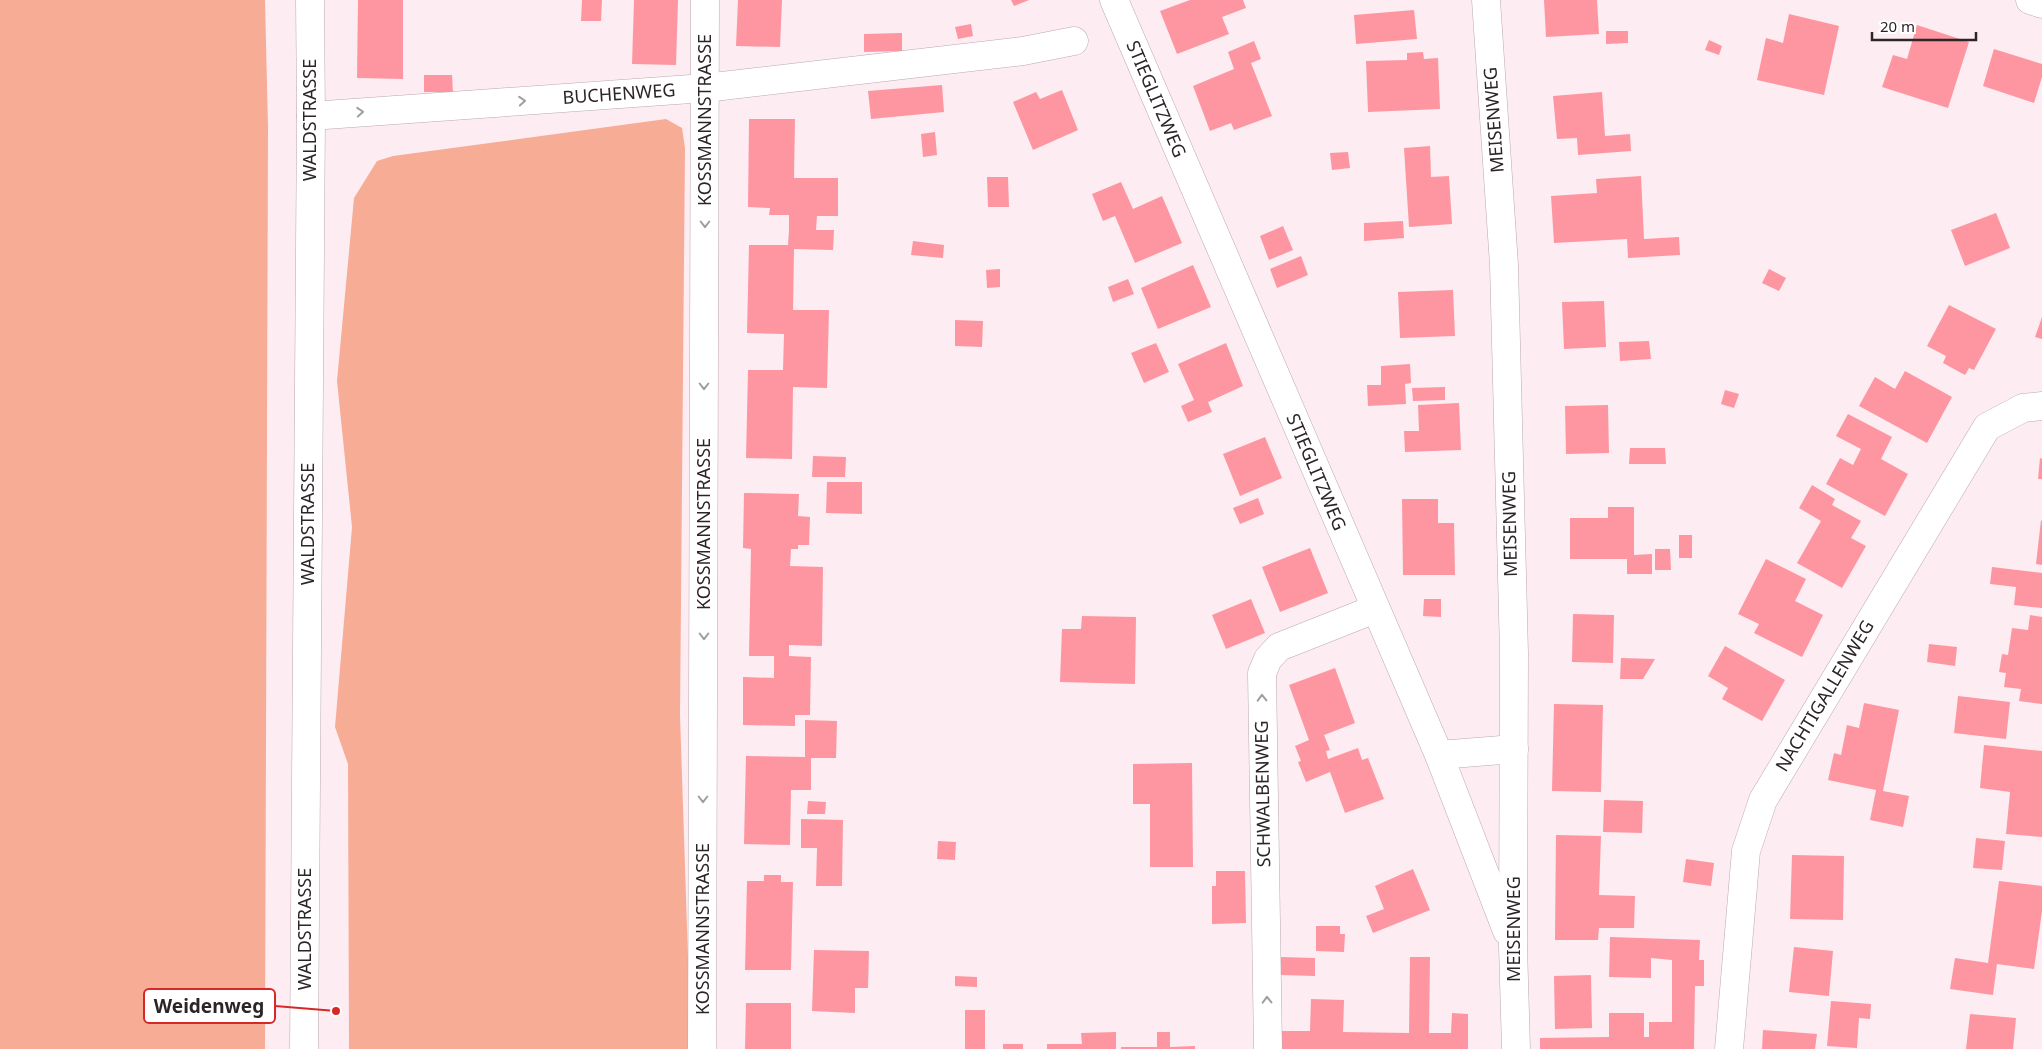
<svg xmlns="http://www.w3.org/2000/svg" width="2042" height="1049" font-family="'Noto Sans',sans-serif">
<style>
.green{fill:#f7ac96}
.building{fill:#fd96a0}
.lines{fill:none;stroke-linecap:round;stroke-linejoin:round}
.minor-casing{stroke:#baa9b0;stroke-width:29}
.minor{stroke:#fff;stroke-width:28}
.oneway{stroke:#a09d9e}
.labels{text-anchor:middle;stroke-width:4;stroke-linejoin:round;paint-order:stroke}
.street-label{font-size:18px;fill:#2b2527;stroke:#fff}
.leader{fill:none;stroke:#d62828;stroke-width:2}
.callout-dot{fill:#d62828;stroke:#fff;stroke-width:2}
.callout{fill:#fff;stroke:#d62828;stroke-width:2}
.callout-label{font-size:19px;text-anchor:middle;font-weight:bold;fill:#2b2527}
</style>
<rect width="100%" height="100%" fill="#feecf3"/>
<g class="green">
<polygon points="0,0 265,0 268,128 265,1049 0,1049"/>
<polygon points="666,119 682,128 685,148 680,715 691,1049 349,1049 348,764 335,727 352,527 337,381 354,198 377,161 393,156"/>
</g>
<g class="building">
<polygon points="358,0 403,0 403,79 357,78"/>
<polygon points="582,0 602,0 601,21 581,21"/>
<polygon points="634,0 678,0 676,65 632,64"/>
<polygon points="738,0 782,0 780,47 736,46"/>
<polygon points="1011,0 1029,0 1014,6"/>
<polygon points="1190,0 1243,0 1246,8 1222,17 1229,34 1177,54 1160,11"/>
<polygon points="1544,0 1597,0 1599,34 1546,37"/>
<polygon points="1414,10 1417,39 1356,44 1354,15"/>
<polygon points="1789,14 1839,26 1824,95 1757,80 1766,38 1783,43"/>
<polygon points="971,24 973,36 958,39 955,27"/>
<polygon points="1917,25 1969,42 1948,108 1882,87 1893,55 1907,59"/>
<polygon points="1606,31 1628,31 1628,43 1606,44"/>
<polygon points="902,33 902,51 864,52 864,34"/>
<polygon points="1709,40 1722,46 1719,55 1705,50"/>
<polygon points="1254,41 1261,59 1251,63 1272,116 1234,130 1231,123 1210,131 1193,86 1234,69 1228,52"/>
<polygon points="1994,49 2042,64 2042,77 2034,103 1983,86"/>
<polygon points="1423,52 1424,59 1438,58 1440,109 1368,112 1366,61 1407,60 1407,53"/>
<polygon points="424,75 452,75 453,92 424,92"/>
<polygon points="942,85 944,112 871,119 868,91"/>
<polygon points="1062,90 1078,130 1033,150 1013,102 1036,92 1040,99"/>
<polygon points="1602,92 1605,136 1630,134 1631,151 1578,155 1577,138 1557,139 1553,96"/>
<polygon points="749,119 795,119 794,178 838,178 838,216 817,216 816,230 834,230 833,250 794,249 793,310 829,310 827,388 793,387 792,459 746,458 748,370 783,370 784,334 747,333 749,245 788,245 789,230 789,215 769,215 770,208 748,207"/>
<polygon points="935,132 937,155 923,157 921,134"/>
<polygon points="1430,146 1431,177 1449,176 1452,224 1409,227 1404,148"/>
<polygon points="1348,152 1350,168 1332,170 1330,153"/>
<polygon points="1641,176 1644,239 1679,237 1680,255 1628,258 1627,239 1554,243 1551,196 1597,193 1596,179"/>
<polygon points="987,177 1008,177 1009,207 988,207"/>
<polygon points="1121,182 1133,209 1162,196 1182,243 1135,263 1115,216 1103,221 1092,194"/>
<polygon points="1996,213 2010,248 1965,266 1951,230"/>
<polygon points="1403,221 1404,238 1364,241 1364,223"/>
<polygon points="1283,226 1293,250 1269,260 1260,236"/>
<polygon points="913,241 944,245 943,258 911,255"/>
<polygon points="1301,256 1308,275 1277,288 1270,269"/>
<polygon points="1193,265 1211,307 1158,329 1141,288"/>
<polygon points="1000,269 1000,287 987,288 986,270"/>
<polygon points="1769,269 1786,278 1779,291 1762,283"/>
<polygon points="1128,279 1134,294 1113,302 1108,287"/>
<polygon points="1453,290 1455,336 1400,338 1398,292"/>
<polygon points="1604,301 1606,347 1564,349 1562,302"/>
<polygon points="1949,305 1996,329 1974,370 1969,368 1965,375 1943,363 1946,356 1927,346"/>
<polygon points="2042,317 2042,339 2035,337"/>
<polygon points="955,320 983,321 982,347 955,346"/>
<polygon points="1649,341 1651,359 1620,361 1619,342"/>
<polygon points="1156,343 1169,372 1144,383 1131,353"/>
<polygon points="1226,343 1243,386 1208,402 1212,412 1188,422 1181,406 1194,400 1178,364"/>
<polygon points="1410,364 1411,383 1405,384 1406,404 1368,406 1367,385 1381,385 1381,366"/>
<polygon points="1905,371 1952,397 1927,443 1859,406 1875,377 1895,389"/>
<polygon points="1445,387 1445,400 1413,401 1412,388"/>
<polygon points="1725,390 1739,394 1734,408 1721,404"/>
<polygon points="1459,403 1461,450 1405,452 1404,431 1419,431 1418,405"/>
<polygon points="1608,405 1609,453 1566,454 1565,406"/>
<polygon points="1848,414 1892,437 1881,459 1908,474 1885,516 1826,484 1840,458 1853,465 1861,449 1836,436"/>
<polygon points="1265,437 1282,478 1240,496 1223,454"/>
<polygon points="1630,448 1665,448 1666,464 1629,464"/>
<polygon points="813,456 846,457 845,477 812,477"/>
<polygon points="2040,458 2042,459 2042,479 2038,479"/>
<polygon points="827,482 862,482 862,514 826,513"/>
<polygon points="1812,485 1835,499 1832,505 1861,521 1851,538 1866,546 1842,588 1797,563 1821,521 1799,508"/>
<polygon points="744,493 799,494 798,516 810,517 809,545 798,545 798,549 791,549 790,566 823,567 822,646 789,645 789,656 811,657 810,715 795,715 795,726 743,725 743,677 774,678 774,656 749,656 751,549 743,548"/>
<polygon points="1258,498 1264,514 1240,524 1233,508"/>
<polygon points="1402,499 1438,499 1438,523 1454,523 1455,575 1403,575"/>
<polygon points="1608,507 1634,507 1634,555 1652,554 1652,574 1627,574 1627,559 1570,559 1570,518 1608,518"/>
<polygon points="2041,520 2042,521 2042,565 2036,564"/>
<rect x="1679" y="535" width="13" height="23"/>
<polygon points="1310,548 1328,593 1280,612 1262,567"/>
<polygon points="1655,549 1670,549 1671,570 1655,570"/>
<polygon points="1766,559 1806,579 1795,601 1823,615 1802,657 1754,633 1759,624 1738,614"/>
<polygon points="1992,567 2042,573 2042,608 2014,605 2016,587 1990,584"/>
<polygon points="1251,599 1265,633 1226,649 1212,615"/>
<polygon points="1424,599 1441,599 1441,617 1423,616"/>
<polygon points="1573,614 1614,615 1613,663 1572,662"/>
<polygon points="2030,615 2042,617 2042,704 2019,701 2021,689 2004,687 2006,673 1999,672 2002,654 2008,655 2012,628 2028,630"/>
<polygon points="1082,616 1136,617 1135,684 1060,682 1062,629 1081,629"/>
<polygon points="1929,644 1957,647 1955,666 1927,662"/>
<polygon points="1725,646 1785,680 1762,721 1722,699 1728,688 1708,676"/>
<polygon points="1621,658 1655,659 1643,679 1620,679"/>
<polygon points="1335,668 1355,723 1324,735 1330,750 1326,751 1328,759 1358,748 1362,760 1368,758 1384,799 1345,813 1330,772 1306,782 1298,762 1301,761 1295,746 1309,740 1289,685"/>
<polygon points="1958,696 2010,702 2006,739 1954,733"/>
<polygon points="1864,703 1899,710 1883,791 1909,796 1903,827 1870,820 1876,790 1828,780 1834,753 1841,755 1847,725 1859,728"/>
<polygon points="1554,704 1603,705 1601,792 1552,791"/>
<polygon points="805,720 837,721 836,758 811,758 811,790 791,790 790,845 744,844 746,756 805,757"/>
<polygon points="1984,745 2042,751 2042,837 2006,834 2010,792 1980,788"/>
<polygon points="1192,763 1193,867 1150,867 1150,804 1133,804 1133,764"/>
<polygon points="1604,800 1643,801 1642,833 1603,832"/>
<polygon points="808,801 826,802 825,814 807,814"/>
<polygon points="801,819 843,820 842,886 816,886 817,848 801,848"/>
<polygon points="1556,835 1601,836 1599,895 1635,896 1634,928 1599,928 1598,940 1555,940"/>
<polygon points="1976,838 2005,841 2002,870 1973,868"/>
<polygon points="938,841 956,842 955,860 937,859"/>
<polygon points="1792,855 1844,856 1843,920 1790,919"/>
<polygon points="1686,859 1714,863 1711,886 1683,882"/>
<polygon points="1413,869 1430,910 1373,933 1366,916 1384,909 1375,886"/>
<polygon points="1216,871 1245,871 1246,923 1212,924 1212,886 1216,886"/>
<polygon points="764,875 781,875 781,882 793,882 791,970 745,970 747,881 764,881"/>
<polygon points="1999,881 2042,886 2042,911 2034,969 1997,964 1993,995 1950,989 1955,958 1988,963"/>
<polygon points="1316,926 1340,926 1340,934 1345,934 1344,952 1316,951"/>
<polygon points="1610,937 1700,940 1699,960 1704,960 1704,986 1695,986 1694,1049 1540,1049 1540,1038 1609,1037 1609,1013 1644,1013 1644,1037 1649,1037 1649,1022 1672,1022 1672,960 1651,958 1651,978 1609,977"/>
<polygon points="1794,947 1833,951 1829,996 1789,992"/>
<polygon points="814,950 869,951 868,988 855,988 855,1013 812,1011"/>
<polygon points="1280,957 1315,958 1315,976 1280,975"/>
<polygon points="1410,957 1430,957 1429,1033 1451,1033 1452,1013 1468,1014 1468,1049 1282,1049 1282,1031 1310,1031 1311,999 1344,1000 1343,1032 1409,1033"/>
<polygon points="1591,975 1592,1028 1555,1029 1554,976"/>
<polygon points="955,976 977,977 977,987 955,986"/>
<polygon points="1831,1001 1871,1004 1870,1019 1859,1018 1857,1048 1827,1046"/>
<polygon points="746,1003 791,1003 791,1049 745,1049"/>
<rect x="965" y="1010" width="20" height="39"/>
<polygon points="1970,1014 2016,1018 2013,1049 1966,1049"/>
<polygon points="1763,1030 1817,1034 1815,1049 1762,1049"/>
<polygon points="1116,1032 1116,1049 1047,1049 1047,1044 1082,1044 1081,1033"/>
<polygon points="1157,1032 1170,1032 1170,1047 1195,1046 1195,1049 1121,1049 1121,1047 1157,1047"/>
<rect x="1003" y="1044" width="20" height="5"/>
</g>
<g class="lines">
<g class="minor-casing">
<g id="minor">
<polyline points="1114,0 1439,755 1507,931"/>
<polyline points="1486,0 1504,265 1514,653 1513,946 1516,1049"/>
<polyline points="2030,0 2042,4"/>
<polyline points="311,116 705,88 1023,51 1074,41"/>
<polyline points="1439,755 1514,749"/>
<polyline points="304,1049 311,116 310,0"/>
<polyline points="702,1049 705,0"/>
<polyline points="1268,1049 1262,673 1268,659 1279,647 1375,609"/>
<polyline points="1729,1049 1746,851 1763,800 1987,427 2023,408 2042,406"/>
</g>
</g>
<use href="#minor" class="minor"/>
</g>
<defs><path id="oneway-chevron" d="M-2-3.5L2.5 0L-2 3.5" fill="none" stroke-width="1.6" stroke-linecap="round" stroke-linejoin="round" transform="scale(1.25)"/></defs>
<g class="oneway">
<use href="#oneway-chevron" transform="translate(522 101) rotate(-4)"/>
<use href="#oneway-chevron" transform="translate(360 112) rotate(-4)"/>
<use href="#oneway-chevron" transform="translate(705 224) rotate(90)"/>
<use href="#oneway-chevron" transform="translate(704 386) rotate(90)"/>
<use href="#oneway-chevron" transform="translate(704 636) rotate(90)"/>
<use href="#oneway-chevron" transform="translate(1262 698) rotate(-91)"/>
<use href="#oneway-chevron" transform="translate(703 799) rotate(90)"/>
<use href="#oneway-chevron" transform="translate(1267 1000) rotate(-91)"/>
</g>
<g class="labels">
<g class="street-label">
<text transform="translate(619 94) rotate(-4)" y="6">BUCHENWEG</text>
<text transform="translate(1156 99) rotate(67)" y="6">STIEGLITZWEG</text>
<text transform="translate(310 120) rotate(-90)" y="6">WALDSTRASSE</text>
<text transform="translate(705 120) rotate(-90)" y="6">KOSSMANNSTRASSE</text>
<text transform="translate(1494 120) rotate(-94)" y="6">MEISENWEG</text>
<text transform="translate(1316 472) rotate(67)" y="6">STIEGLITZWEG</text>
<text transform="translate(308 524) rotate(-90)" y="6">WALDSTRASSE</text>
<text transform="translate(704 524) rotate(-90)" y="6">KOSSMANNSTRASSE</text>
<text transform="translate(1510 524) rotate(-91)" y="6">MEISENWEG</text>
<text transform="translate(1825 696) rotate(-59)" y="6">NACHTIGALLENWEG</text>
<text transform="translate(1263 794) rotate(-91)" y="6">SCHWALBENWEG</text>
<text transform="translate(305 929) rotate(-90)" y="6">WALDSTRASSE</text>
<text transform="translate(703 929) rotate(-90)" y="6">KOSSMANNSTRASSE</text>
<text transform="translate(1514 929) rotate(-90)" y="6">MEISENWEG</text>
</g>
</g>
<path class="leader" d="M336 1011L275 1006"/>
<circle class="callout-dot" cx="336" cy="1011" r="5"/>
<rect class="callout" x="144" y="989" width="131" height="34" rx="5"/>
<g class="callout-label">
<text x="209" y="1013">Weidenweg</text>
</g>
<path d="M1872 32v8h104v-8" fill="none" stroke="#2b2527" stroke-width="2.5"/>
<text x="1880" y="32" font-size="15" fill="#2b2527" stroke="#ffffff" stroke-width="4" paint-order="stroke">20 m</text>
</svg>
